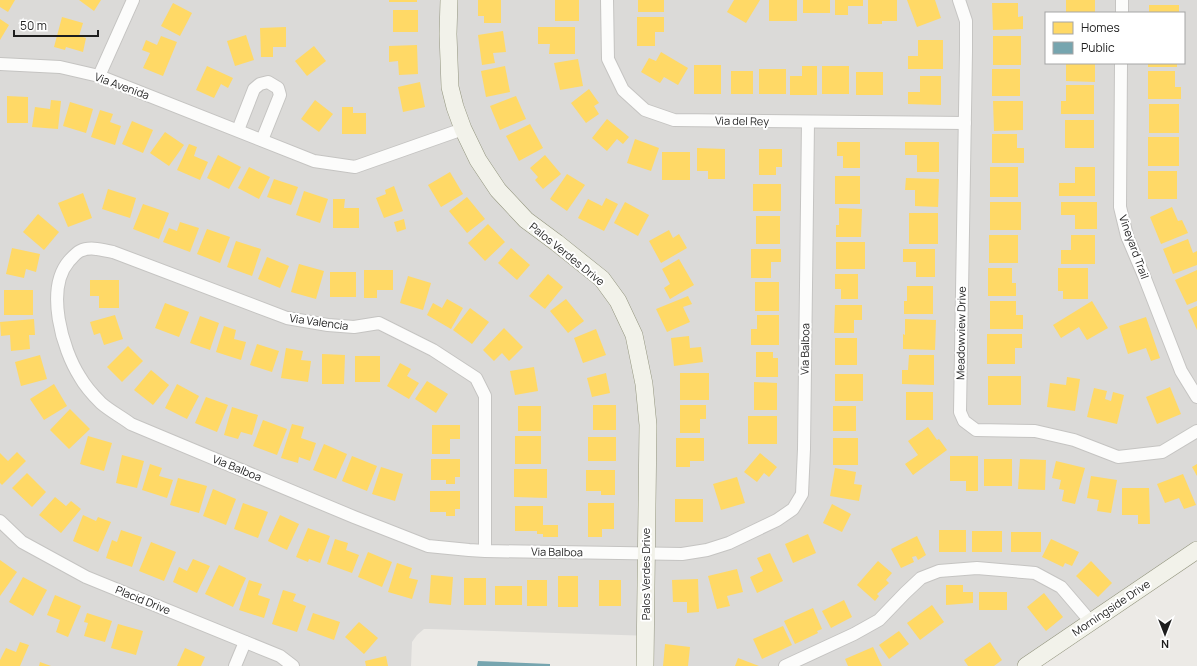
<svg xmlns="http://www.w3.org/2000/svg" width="1197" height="666" font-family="Manrope,sans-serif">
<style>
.residential{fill:#dbdad8;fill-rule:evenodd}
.homes{fill:#ffd966}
.public{fill:#76a5af}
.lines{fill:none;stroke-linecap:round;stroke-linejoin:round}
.street-casing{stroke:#c5c4c2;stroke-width:14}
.secondary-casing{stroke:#93957e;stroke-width:18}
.street{stroke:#fcfcfb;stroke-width:12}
.secondary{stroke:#f2f2ea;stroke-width:17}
.labels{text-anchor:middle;stroke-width:4;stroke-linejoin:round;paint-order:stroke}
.street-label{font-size:11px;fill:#1e1e1e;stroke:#fff}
</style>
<rect width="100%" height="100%" fill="#eceae6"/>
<path class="residential" d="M 0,0 L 686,0 L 686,8 L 686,0 L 1197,0 L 1197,544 L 1019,666 L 653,666 L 653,636 L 429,629 L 424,629 L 417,635 L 412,642 L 411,666 L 0,666 ZM 1046,13 L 1184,13 L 1184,63 L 1046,63 Z"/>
<g class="homes">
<polygon points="0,0 15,0 8,12 0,7"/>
<polygon points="79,0 101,0 94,11"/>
<rect x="389" y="0" width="28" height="2"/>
<polygon points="478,0 501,0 501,23 484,23 484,16 478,16"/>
<rect x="555" y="0" width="24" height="21"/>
<rect x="638" y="0" width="26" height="12"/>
<polygon points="734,0 760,0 746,23 727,12"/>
<rect x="769" y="0" width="28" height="21"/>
<rect x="803" y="0" width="27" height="13"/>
<polygon points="835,0 863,0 863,6 848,6 848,15 835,15"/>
<polygon points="868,0 897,0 897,21 882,21 882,24 868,24"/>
<polygon points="907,0 935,0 941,18 917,27"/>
<rect x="1066" y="0" width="29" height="13"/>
<polygon points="173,3 192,13 180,36 161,26"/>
<polygon points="992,3 1018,3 1018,17 1023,16 1023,29 993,30"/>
<rect x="1149" y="5" width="30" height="8"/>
<rect x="393" y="10" width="25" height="22"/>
<polygon points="62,17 83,23 79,36 86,38 83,52 66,47 65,50 54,47"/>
<polygon points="637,17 664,17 664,32 655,32 655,46 637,46"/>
<polygon points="0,19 9,25 0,40"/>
<polygon points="286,27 286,47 273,47 273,57 261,57 260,28"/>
<polygon points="538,27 575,27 575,54 549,54 550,44 538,44"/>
<polygon points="503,31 506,52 493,53 495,63 482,65 478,35"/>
<polygon points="246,35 254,60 235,66 227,41"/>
<polygon points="161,36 177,42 163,76 143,68 150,53 142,50 146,40 157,45"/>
<rect x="993" y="36" width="28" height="29"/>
<polygon points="918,40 943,40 943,69 908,69 908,56 918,56"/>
<polygon points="417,45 418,74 399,75 398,61 389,62 389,46"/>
<polygon points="314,46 326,61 307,76 295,61"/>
<polygon points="661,52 688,68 678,85 664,77 660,83 641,72 649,58 656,61"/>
<polygon points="578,59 583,86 560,90 554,63"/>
<polygon points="1066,63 1095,63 1095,82 1066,81"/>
<rect x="1148" y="63" width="29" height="4"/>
<rect x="694" y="65" width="27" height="29"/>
<polygon points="207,66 233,78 228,88 221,84 214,98 196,90"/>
<polygon points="505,66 510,92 486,97 481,71"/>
<polygon points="802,66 817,66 817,95 790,95 790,76 802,76"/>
<rect x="822" y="66" width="27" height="28"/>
<rect x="759" y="69" width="27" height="25"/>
<rect x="992" y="69" width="28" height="27"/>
<rect x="731" y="71" width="22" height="23"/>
<polygon points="1148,71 1175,71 1175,87 1181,87 1181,99 1148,99"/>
<rect x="856" y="72" width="27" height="23"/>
<polygon points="920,76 941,76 941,105 908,104 908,92 920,92"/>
<polygon points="420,82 425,107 403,112 398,87"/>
<polygon points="1066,85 1094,85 1094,114 1061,114 1061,101 1066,101"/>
<polygon points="589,89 599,103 594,106 599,114 586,123 571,103"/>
<polygon points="7,96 28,97 28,123 7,123"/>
<polygon points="516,96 526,119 500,130 490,106"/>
<polygon points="51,100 61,101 58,129 32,127 35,107 50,109"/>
<polygon points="315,100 333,114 319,132 301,119"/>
<polygon points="993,101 1023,101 1023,130 994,131"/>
<polygon points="70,102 93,109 86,133 63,126"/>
<rect x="1149" y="104" width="30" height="29"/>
<polygon points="342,107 353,107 353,113 366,113 366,134 342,134"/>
<polygon points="100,110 113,114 110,122 121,126 115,145 91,137"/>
<polygon points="607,119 629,137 623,144 617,139 607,151 592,138"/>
<rect x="1065" y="120" width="29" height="28"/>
<polygon points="132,121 153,130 143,153 122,144"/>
<polygon points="530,124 543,148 519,161 506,136"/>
<polygon points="165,132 184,145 169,166 150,153"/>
<polygon points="992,134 1017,134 1017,148 1024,148 1024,163 992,163"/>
<rect x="1148" y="137" width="31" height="29"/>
<polygon points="635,139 659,148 651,171 627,163"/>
<polygon points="837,142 860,142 860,168 843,168 843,156 837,156"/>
<polygon points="905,142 939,142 939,172 917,172 917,155 905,155"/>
<polygon points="189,144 197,147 194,156 208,162 200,180 177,170"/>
<polygon points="697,148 725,149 725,179 708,179 708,171 697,171"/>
<polygon points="759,149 782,149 782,167 776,167 776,175 759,175"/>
<rect x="662" y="152" width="28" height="28"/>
<polygon points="218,155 241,167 229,189 207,178"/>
<polygon points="545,155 561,174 543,189 535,180 538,177 530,168"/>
<polygon points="249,167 270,177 259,199 238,188"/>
<rect x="990" y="167" width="28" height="30"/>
<polygon points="1075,167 1095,167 1095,196 1059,196 1059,183 1075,183"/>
<rect x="1148" y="171" width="29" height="28"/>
<polygon points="450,172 463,194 441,207 428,185"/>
<polygon points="567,174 585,185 567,211 550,199"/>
<rect x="835" y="176" width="25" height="28"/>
<polygon points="906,178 939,179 938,207 915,206 915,190 905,190"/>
<polygon points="274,179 298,187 291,205 267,197"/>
<rect x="753" y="184" width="28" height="27"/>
<polygon points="394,186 403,211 384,218 376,198 386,194 385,190"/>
<polygon points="108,189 136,198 130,218 102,209"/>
<polygon points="304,191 328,199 320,223 296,215"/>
<polygon points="83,193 92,218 68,227 58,203"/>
<polygon points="467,197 485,219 467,233 449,211"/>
<polygon points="606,198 618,204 604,231 578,218 588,199 602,206"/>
<polygon points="333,199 345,199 344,208 359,208 359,228 333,228"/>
<polygon points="625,202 649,215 638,236 614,223"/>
<rect x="990" y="202" width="31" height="28"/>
<polygon points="1061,202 1097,202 1097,229 1075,229 1075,215 1061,215"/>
<polygon points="143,204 169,213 159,239 133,229"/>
<polygon points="1172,207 1178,221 1182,220 1188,233 1161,244 1150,217"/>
<polygon points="839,208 862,209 861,237 836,237 836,225 839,225"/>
<rect x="909" y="213" width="29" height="31"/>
<polygon points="38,214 59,232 44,250 23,232"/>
<rect x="756" y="216" width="24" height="28"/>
<polygon points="404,219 406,229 397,232 394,222"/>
<polygon points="180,222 199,228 190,252 163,242 169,228 177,231"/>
<polygon points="488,224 505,242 485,261 468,243"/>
<polygon points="207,229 230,237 220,263 197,254"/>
<polygon points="669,230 673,238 679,234 687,248 661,263 649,241"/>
<rect x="989" y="235" width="29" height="28"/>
<polygon points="1071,235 1095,235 1095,264 1061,264 1061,250 1071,250"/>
<polygon points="1188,239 1193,253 1197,251 1197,265 1173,274 1163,249"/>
<polygon points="236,241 261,249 252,276 227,267"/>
<rect x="836" y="242" width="29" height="27"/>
<polygon points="12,248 40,254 36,272 26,269 24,278 6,274"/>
<polygon points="511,248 530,265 517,280 498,263"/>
<polygon points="751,249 781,249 781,262 771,262 771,278 751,278"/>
<polygon points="903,249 935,249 935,277 916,277 916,262 903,262"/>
<polygon points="267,257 289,266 280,288 258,279"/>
<polygon points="679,259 694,285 670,299 664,288 670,284 662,269"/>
<polygon points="299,264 324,271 316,299 291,292"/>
<polygon points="988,268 1012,268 1012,283 1016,283 1016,296 988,296"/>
<polygon points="1058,268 1088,268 1088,299 1063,299 1063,291 1058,291"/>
<polygon points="364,270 393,270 393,290 377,290 377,298 364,298"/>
<polygon points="1197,270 1197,301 1187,305 1175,280"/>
<rect x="330" y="272" width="26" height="25"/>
<polygon points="548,274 563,287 545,309 529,296"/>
<polygon points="835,274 858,274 858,299 841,299 841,289 835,289"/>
<polygon points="408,276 431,283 423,310 400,303"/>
<polygon points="90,280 119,280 119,308 99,308 99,296 90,296"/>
<rect x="755" y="282" width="24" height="29"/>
<polygon points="907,286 933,286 933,314 904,314 904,301 907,301"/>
<rect x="4" y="290" width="29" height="25"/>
<polygon points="688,296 692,304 683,307 690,322 667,332 656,309"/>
<polygon points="447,299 463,308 451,329 427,315 433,303 442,308"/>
<polygon points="566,299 584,321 568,333 550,311"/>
<polygon points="990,301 1016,301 1016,315 1023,315 1023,329 990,329"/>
<polygon points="1092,301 1108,328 1087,340 1079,327 1061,338 1053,325"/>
<polygon points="165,303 189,312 179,337 155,328"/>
<polygon points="835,305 862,305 862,320 854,320 854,333 834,333"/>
<polygon points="1197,306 1197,330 1188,310"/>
<polygon points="470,308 489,322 472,344 453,330"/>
<polygon points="115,315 123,339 104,345 100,333 94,335 90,322"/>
<polygon points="757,315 779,315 779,345 751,345 751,329 757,329"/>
<polygon points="200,316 219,323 210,350 190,343"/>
<polygon points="1146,317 1160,358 1151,361 1146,348 1128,354 1119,326"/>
<polygon points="34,319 35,335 29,335 30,349 11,351 10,335 1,336 0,322"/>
<polygon points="905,319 936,320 935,350 903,349 903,334 905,335"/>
<polygon points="224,326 236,330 234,339 246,342 241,360 216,352"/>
<polygon points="504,328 523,347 509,361 502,353 494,361 483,350"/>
<polygon points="596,329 606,355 583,363 574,338"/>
<polygon points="987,334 1022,334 1022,348 1015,348 1015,364 987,364"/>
<polygon points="689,336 690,348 701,347 703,362 674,366 671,338"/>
<rect x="835" y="338" width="22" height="27"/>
<polygon points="257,344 279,351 272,372 250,365"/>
<polygon points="128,346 143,361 122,382 107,367"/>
<polygon points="286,348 303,351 301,360 311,361 308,382 281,378"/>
<polygon points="756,352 773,352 773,358 778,358 778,377 756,377"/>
<polygon points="322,354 345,355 344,384 322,384"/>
<polygon points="40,355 47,379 21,386 15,362"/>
<polygon points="909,355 934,355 934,385 902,384 902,370 908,370"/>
<rect x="355" y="356" width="25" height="26"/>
<polygon points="400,363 411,369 407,376 419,383 409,399 387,386"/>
<polygon points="534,367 538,391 515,395 510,371"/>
<polygon points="151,370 169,385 153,405 134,390"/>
<polygon points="606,373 610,393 592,397 587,378"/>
<rect x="680" y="373" width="29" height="27"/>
<rect x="835" y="374" width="28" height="27"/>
<rect x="988" y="376" width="33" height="29"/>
<polygon points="1067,377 1080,379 1075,411 1047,407 1050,383 1066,385"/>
<polygon points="427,381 448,394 436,413 415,399"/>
<polygon points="754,382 777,383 777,410 754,410"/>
<polygon points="54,384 67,406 44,420 30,399"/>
<polygon points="177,384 199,396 187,419 165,408"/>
<polygon points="1170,387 1181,414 1157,424 1146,397"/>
<polygon points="1094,388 1107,391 1105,399 1111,401 1113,392 1124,395 1117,424 1087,417"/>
<rect x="906" y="392" width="27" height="28"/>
<polygon points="206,397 228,405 217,432 195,423"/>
<rect x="593" y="405" width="23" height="25"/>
<polygon points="680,405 706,405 706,419 700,419 700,433 680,433"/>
<rect x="518" y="406" width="23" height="25"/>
<rect x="833" y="406" width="23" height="25"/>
<polygon points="232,407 258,415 252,435 241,432 238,439 224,435"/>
<polygon points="70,409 90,429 69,449 50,430"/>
<rect x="748" y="416" width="29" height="28"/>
<polygon points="263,420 287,429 277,455 253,446"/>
<polygon points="292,424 304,427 301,438 316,443 310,461 299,457 298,463 281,458"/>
<polygon points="432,425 460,425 460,439 450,439 450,454 432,454"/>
<polygon points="928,427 937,440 939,439 947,450 913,475 905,464 918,455 908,441"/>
<polygon points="88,436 112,443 104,471 80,464"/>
<rect x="515" y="436" width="26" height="28"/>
<rect x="588" y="437" width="28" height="24"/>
<polygon points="676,438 704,438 704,461 690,461 690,467 676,467"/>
<rect x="833" y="438" width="25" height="27"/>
<polygon points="324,444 347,454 336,479 313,470"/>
<polygon points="17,452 26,461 2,485 0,483 0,453 8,461"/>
<polygon points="760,453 777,467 769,477 764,473 757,482 744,472"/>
<polygon points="122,455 144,461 137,488 116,483"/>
<polygon points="352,456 377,466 367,491 342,481"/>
<polygon points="950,456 978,456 978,491 966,491 966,481 950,481"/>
<polygon points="431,459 460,459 460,477 455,477 455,484 446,484 446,480 431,480"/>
<rect x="984" y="459" width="28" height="27"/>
<polygon points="1020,459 1046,460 1045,490 1018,489"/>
<polygon points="1056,461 1085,468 1075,504 1062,501 1064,490 1059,489 1061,480 1052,478"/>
<polygon points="150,464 162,468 159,476 173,480 167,498 142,490"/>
<polygon points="1197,464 1197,476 1192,467"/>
<polygon points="381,467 403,474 395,501 372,494"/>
<polygon points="835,468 856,472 854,484 862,485 859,501 830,496"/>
<polygon points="514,469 547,469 547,498 514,497"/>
<polygon points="586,470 615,470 615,495 601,495 601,491 586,491"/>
<polygon points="27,473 46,492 32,507 12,488"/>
<polygon points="1183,474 1196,505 1184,509 1179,498 1165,503 1157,484"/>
<polygon points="1091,476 1117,480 1111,513 1097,511 1099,500 1087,498"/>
<polygon points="737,477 745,503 721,510 713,484"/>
<polygon points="178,478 207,486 199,513 170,505"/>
<polygon points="1122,488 1149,488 1150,524 1138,524 1138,515 1122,515"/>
<polygon points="213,489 236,499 226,525 203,516"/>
<polygon points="430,491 460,491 460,509 455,509 455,516 446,516 446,512 430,512"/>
<polygon points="55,497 66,506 71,501 81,509 61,533 39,515"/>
<rect x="675" y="499" width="28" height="23"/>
<polygon points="243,503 268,512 258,538 234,529"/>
<polygon points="588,503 614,503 614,529 602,529 602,537 588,537"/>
<polygon points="832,504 851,514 842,532 823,523"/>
<polygon points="515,506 543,506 543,525 558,525 558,537 543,537 543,534 537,534 537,531 515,531"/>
<polygon points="83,515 96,521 98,517 111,522 98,552 73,541"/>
<polygon points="280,515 299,524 287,550 268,541"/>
<polygon points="308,528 330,536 320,563 309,559 308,562 296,557"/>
<polygon points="121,530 142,537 132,567 106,558 112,540 117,542"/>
<rect x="939" y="530" width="27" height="22"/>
<rect x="972" y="531" width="30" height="21"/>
<rect x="1011" y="532" width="30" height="20"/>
<polygon points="808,534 816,553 793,563 785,544"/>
<polygon points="917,536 926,555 918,560 916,556 912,557 914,562 901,568 891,549"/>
<polygon points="335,539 348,543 346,550 359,555 352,573 327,564"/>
<polygon points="1051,539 1079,552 1072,566 1065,563 1063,567 1042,557"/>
<polygon points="151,542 176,552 164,581 139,571"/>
<polygon points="368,552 392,562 382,587 358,577"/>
<polygon points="770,553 783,581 757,593 750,577 763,571 757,558"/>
<polygon points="193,559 210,566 197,593 173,582 179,567 187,571"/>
<polygon points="0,560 17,572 0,596"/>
<polygon points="878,561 892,573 886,580 889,583 877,594 879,596 875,601 857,585"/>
<polygon points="1091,561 1112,583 1098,597 1076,576"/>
<polygon points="397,563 412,568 409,578 418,580 412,599 388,592"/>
<polygon points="219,565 246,578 233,607 205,594"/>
<polygon points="737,569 743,592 727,596 730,606 717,609 708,576"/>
<polygon points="431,575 453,577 451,605 429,603"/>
<rect x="558" y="576" width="20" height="31"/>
<polygon points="23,577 47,590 33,616 9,602"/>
<rect x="464" y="578" width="22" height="27"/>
<polygon points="698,579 699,612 687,613 687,602 673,602 672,580"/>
<polygon points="249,580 262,584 258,595 270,599 264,618 239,610"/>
<rect x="527" y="580" width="20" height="26"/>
<rect x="599" y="580" width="22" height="26"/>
<polygon points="946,585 963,585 963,592 973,592 973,603 946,605"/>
<rect x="495" y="586" width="27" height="19"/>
<polygon points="283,590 296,594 293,601 306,606 297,632 272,624"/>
<rect x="979" y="592" width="28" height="18"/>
<polygon points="1044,593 1063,617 1046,631 1027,607"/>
<polygon points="55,595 81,606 68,637 56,632 60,620 47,615"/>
<polygon points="844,600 852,617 831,628 822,611"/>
<polygon points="932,605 944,622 920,640 907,623"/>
<polygon points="813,608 822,629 817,631 818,633 795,644 784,621"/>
<polygon points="87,613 112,621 105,642 84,636 88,623 84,622"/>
<polygon points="313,613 340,622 334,640 307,630"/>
<polygon points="359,622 378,638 364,654 345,637"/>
<polygon points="118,624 143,631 136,655 111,648"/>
<polygon points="783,626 792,645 762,659 753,639"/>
<polygon points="899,631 909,644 889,659 879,645"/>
<polygon points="20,642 29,645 20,666 0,666 0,660 6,648 16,652"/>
<polygon points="990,642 1002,660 994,666 968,666 964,660"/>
<polygon points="665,644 690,647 688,666 663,666"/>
<polygon points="873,647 882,666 848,666 845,659"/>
<polygon points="185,648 205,657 201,666 177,666"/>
<polygon points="386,656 388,666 366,666 365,661"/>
<polygon points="738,658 759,666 735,666"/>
<polygon points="40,662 51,666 39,666"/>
</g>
<polygon class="public" points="478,661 550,664 550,666 477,666"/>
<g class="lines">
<g class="street-casing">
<g id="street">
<polyline points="607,0 608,59 623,90 645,110 674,120 965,123"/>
<polyline points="959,0 966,21 966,51 960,412 964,421 976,430 1035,431 1074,440 1118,457 1162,452 1197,431"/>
<polyline points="1122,13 1122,0"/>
<polyline points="1121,63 1120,207 1127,236 1144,276 1181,371 1197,397"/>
<polyline points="0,64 60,67 99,76 314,161 355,167 463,129"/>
<polyline points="99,76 133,0"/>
<polyline points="238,130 254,89 260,84 268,82 278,88 280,95 262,140"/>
<polyline points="0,521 22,542 86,577 280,656 293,666"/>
<path d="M 485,551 L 485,396 L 476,378 L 433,350 L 379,323 L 354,327 L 328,325 L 287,318 L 113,252 C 103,250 90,246 80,251 C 76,253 72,258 69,261 C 45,289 62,349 80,377 C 85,386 94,396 101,403 C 110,411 122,417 131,424 L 354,517 L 428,546 L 469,550 L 485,551 L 682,554 L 707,550 L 729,543 L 777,520 L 793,509 L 802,494 L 804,449 L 808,122"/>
<polyline points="235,666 245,642"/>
<polyline points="785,666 854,634 879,620 905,593 921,578 939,571 977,568 1035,573 1061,587 1091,622"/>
</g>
</g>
<g class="secondary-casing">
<g id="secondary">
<polyline points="449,0 448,34 450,87 455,107 463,129 478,160 498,190 526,220 557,243 602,279 618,301 634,335 644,384 648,425 645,666"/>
<polyline points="1026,666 1197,550"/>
</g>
</g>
<use href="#street" class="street"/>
<use href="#secondary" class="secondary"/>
</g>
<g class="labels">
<g class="street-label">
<text transform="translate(122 86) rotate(20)" y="4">Via Avenida</text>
<text transform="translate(742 121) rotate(1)" y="4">Via del Rey</text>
<text transform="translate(1134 247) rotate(70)" y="4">Vineyard Trail</text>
<text transform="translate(567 254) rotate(39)" y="4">Palos Verdes Drive</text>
<text transform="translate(319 322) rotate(8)" y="4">Via Valencia</text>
<text transform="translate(961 333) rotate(-89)" y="4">Meadowview Drive</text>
<text transform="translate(805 349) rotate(-89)" y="4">Via Balboa</text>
<text transform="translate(237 468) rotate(22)" y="4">Via Balboa</text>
<text transform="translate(557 552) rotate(1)" y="4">Via Balboa</text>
<text transform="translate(646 574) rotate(-90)" y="4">Palos Verdes Drive</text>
<text transform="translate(143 600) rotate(22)" y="4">Placid Drive</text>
<text transform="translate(1111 608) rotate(-34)" y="4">Morningside Drive</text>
</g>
</g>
<rect x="1045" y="12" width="140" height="52" fill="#ffffff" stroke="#a5a5a5"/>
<rect x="1053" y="22" width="20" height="12" fill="#ffd966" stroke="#a5a5a5"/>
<text x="1081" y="32" font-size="12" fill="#1e1e1e">Homes</text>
<rect x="1053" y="42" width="20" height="12" fill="#76a5af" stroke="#a5a5a5"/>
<text x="1081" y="52" font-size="12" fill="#1e1e1e">Public</text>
<g transform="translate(1165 634) rotate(180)" stroke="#ffffff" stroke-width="3" paint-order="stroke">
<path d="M0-3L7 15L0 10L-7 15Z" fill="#1e1e1e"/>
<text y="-6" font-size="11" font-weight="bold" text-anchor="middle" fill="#1e1e1e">N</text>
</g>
<path d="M14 30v6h84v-6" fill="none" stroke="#1e1e1e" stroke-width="2"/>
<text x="20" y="30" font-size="12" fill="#1e1e1e" stroke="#ffffff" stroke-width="3" paint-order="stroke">50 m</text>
</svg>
